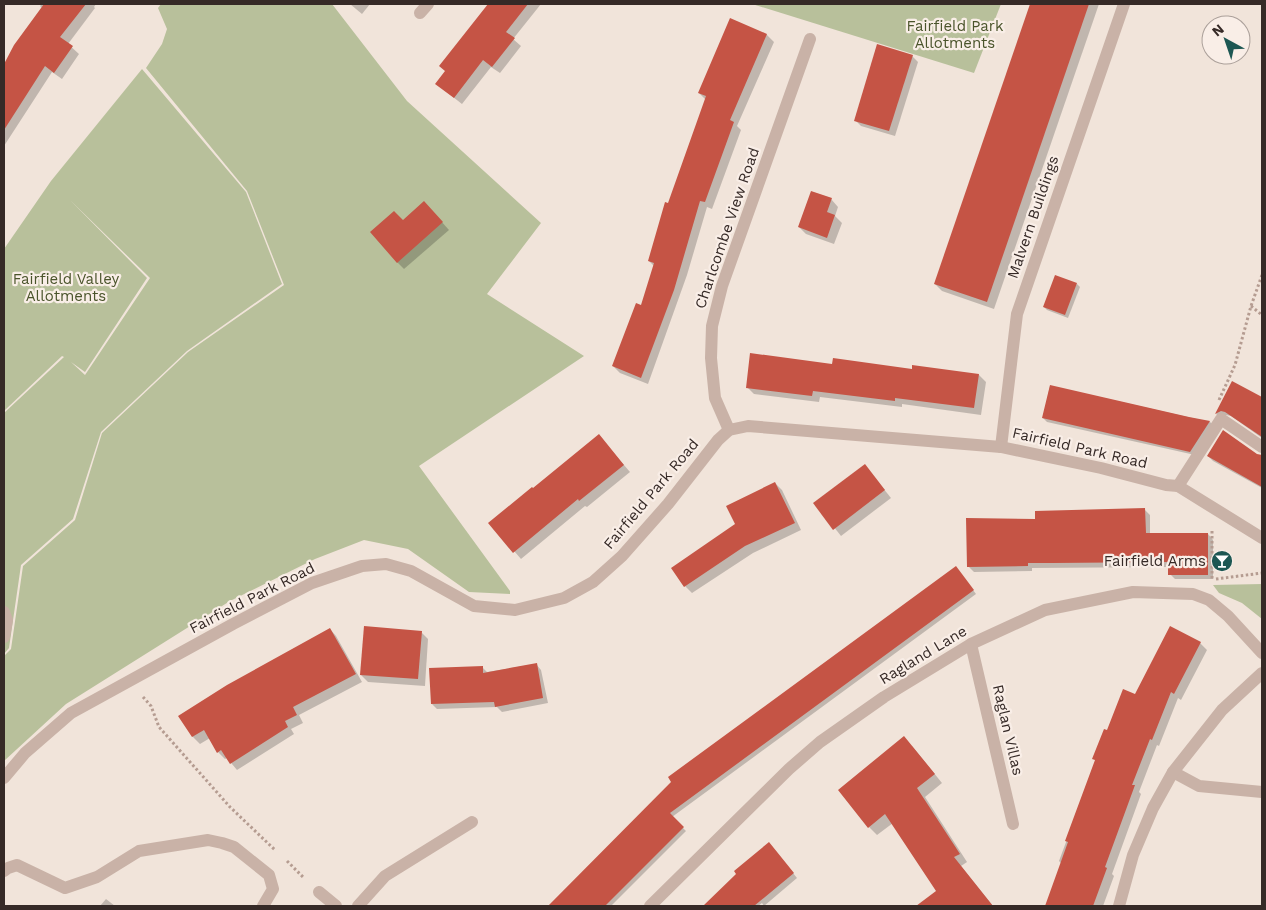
<svg xmlns="http://www.w3.org/2000/svg" width="1266" height="910" font-family="'Work Sans',sans-serif">
<style>
.green{fill:#b8c09b;fill-rule:evenodd}
.shadow{fill:#0003}
.building{fill:#c55445}
.lines{fill:none;stroke-linecap:round;stroke-linejoin:round}
.path{stroke:#b59c91;stroke-width:3;stroke-dasharray:2.5 2.5;stroke-linecap:butt}
.minor{stroke:#c9b2a7;stroke-width:12}
.labels{text-anchor:middle;stroke-width:4.5;stroke-linejoin:round;paint-order:stroke}
.park-label{font-size:15px;fill:#4a542b;stroke:#f9eee7}
.street-label{font-size:15px;fill:#362a27;stroke:#f9eee7}
.poi-label{font-size:15px;fill:#362a27;stroke:#f9eee7;text-anchor:end}
</style>
<rect width="100%" height="100%" fill="#f1e4da"/>
<g class="green">
<polygon points="161,4 332,4 407,101 541,223 487,294 584,356 419,466 510,591 510,594 469,592 408,549 364,540 315,559 230,601 66,704 4,761 4,656 11,649 23,566 75,520 102,433 188,352 284,285 247,191 146,68 162,44 167,29 158,8"/>
<polygon points="752,4 1001,4 974,73"/>
<path d="M 142,69 L 246,192 L 282,284 L 187,351 L 101,432 L 73,519 L 21,565 L 9,648 L 4,654 L 4,413 L 64,357 L 62,356 L 4,411 L 4,249 L 51,181 ZM 70,200 L 150,278 L 85,375 L 71,362 L 85,372 L 147,278 Z"/>
<polygon points="1262,584 1262,619 1242,603 1219,593 1213,585"/>
</g>
<g class="shadow">
<polygon points="42,4 96,4 94,7 95,8 68,44 79,54 62,79 52,72 4,146 4,65 42,8 40,6"/>
<polygon points="350,4 370,4 362,14"/>
<polygon points="489,4 541,4 513,39 521,46 500,73 491,67 462,104 444,90 446,71 441,66"/>
<polygon points="1032,4 1099,4 994,309 942,291 935,284"/>
<polygon points="731,20 767,35 774,42 737,126 741,130 712,209 707,207 687,275 648,384 620,373 613,366 642,306 654,266 649,261 706,100 699,93"/>
<polygon points="912,56 918,62 895,136 861,126 855,120"/>
<polygon points="831,199 838,207 835,216 842,223 834,244 806,234 799,227"/>
<polygon points="431,210 449,230 404,269 397,262 403,222"/>
<polygon points="1077,284 1080,287 1068,318 1047,310 1044,307"/>
<polygon points="833,366 979,375 986,382 981,415 902,404 902,407 820,397 819,402 754,394 747,387"/>
<polygon points="1233,383 1262,399 1262,438 1231,416 1226,415 1221,418 1216,414"/>
<polygon points="1050,386 1210,422 1213,425 1195,455 1047,422 1043,418"/>
<polygon points="599,436 630,472 587,507 585,506 521,559 490,523"/>
<polygon points="1257,455 1262,456 1262,488 1213,461 1208,456"/>
<polygon points="871,473 891,498 841,536 815,503"/>
<polygon points="775,483 782,490 801,530 753,553 692,593 685,586 736,524"/>
<polygon points="1144,509 1150,515 1150,534 1208,534 1213,540 1213,579 1175,579 1170,574 1170,567 1032,568 1032,571 974,572 968,566 1036,520"/>
<polygon points="959,571 976,594 672,817 686,831 611,906 551,906 673,782"/>
<polygon points="330,629 336,636 362,682 299,715 303,723 291,729 294,734 237,770 227,758 225,759 218,752 210,738 200,744 193,737 180,716"/>
<polygon points="421,632 428,639 425,686 368,682 361,675"/>
<polygon points="1200,643 1207,650 1181,700 1178,698 1159,746 1157,745 1139,792 1141,794 1112,874 1114,876 1103,906 1046,906 1062,864 1059,861 1107,732 1136,696"/>
<polygon points="536,664 541,670 548,703 502,712 497,707 437,709 432,704 482,667 487,672"/>
<polygon points="912,746 942,783 925,797 967,862 961,866 993,906 918,906 938,891 893,823 877,835 869,827"/>
<polygon points="773,848 797,878 764,906 762,903 758,906 704,906 738,874"/>
<polygon points="106,899 115,906 100,906"/>
</g>
<g class="building">
<polygon points="44,4 86,4 60,37 73,46 54,73 45,66 4,130 4,64 14,45"/>
<polygon points="488,4 528,4 506,32 515,38 492,67 483,60 454,98 435,84 445,71 439,66"/>
<polygon points="1030,4 1089,4 987,302 934,284"/>
<polygon points="730,18 767,34 730,120 734,122 705,202 700,201 674,290 641,378 612,366 636,303 641,305 654,263 648,261 665,202 668,203 706,96 698,93"/>
<polygon points="877,44 913,55 889,131 854,121"/>
<polygon points="811,191 832,198 827,212 835,215 827,238 798,227"/>
<polygon points="424,201 443,222 397,263 370,232 394,211 403,220"/>
<polygon points="1055,275 1077,283 1065,315 1043,307"/>
<polygon points="750,353 832,364 833,358 912,369 912,365 979,374 974,408 895,398 895,401 813,391 812,396 746,388"/>
<polygon points="1232,381 1262,397 1262,437 1225,412 1221,411 1215,414"/>
<polygon points="1050,385 1189,417 1210,421 1190,452 1042,418"/>
<polygon points="1223,430 1257,454 1262,455 1262,487 1207,456"/>
<polygon points="599,434 624,465 579,501 578,499 513,553 488,523 532,487 533,488"/>
<polygon points="865,464 885,490 833,530 813,503"/>
<polygon points="775,482 795,523 745,546 684,587 671,568 735,524 726,506"/>
<polygon points="1145,508 1146,533 1208,533 1208,575 1168,575 1168,562 1053,563 1028,563 1028,566 967,567 966,518 1035,519 1035,511"/>
<polygon points="956,566 974,590 670,813 684,827 605,906 548,906 671,782 668,777"/>
<polygon points="364,626 422,631 418,679 360,675"/>
<polygon points="1170,626 1201,642 1174,694 1171,692 1152,740 1150,739 1132,785 1135,785 1105,867 1107,868 1093,906 1045,906 1068,842 1065,841 1095,760 1092,759 1104,729 1107,730 1123,689 1135,694"/>
<polygon points="330,628 356,674 293,707 297,715 285,721 288,727 230,764 221,750 217,753 204,730 192,737 178,716 227,685"/>
<polygon points="537,663 543,698 495,707 494,702 431,704 429,668 483,666 483,673"/>
<polygon points="904,736 935,774 917,788 960,854 954,857 993,906 916,906 936,891 885,814 868,828 838,790"/>
<polygon points="769,842 794,873 754,906 703,906 736,874 734,871"/>
</g>
<g class="lines">
<g class="path">
<polyline points="1251,306 1262,315"/>
<polyline points="1219,400 1235,365 1251,306 1262,275"/>
<polyline points="1212,531 1212,579"/>
<polyline points="1216,579 1262,573"/>
<polyline points="143,697 151,706 159,727 230,807 275,850"/>
<polyline points="287,861 304,878"/>
</g>
<g class="minor">
<polyline points="420,13 428,4"/>
<polyline points="729,430 715,398 711,358 712,326 722,286 810,39"/>
<polyline points="1001,447 1017,314 1124,4"/>
<polyline points="1178,486 1221,419 1262,447"/>
<polyline points="4,612 7,620 4,637"/>
<polyline points="971,644 1013,824"/>
<polyline points="1173,772 1199,786 1262,792"/>
<polyline points="4,778 25,753 71,713 233,624 312,583 362,566 386,564 411,571 474,606 515,610 564,598 593,582 622,556 668,504 718,440 729,430 748,426 1001,447 1101,468 1166,485 1178,486 1262,538"/>
<polyline points="4,871 8,868 17,865 65,888 97,877 139,851 208,840 222,843 234,847 269,875 273,889 263,906"/>
<polyline points="319,892 336,906"/>
<polyline points="358,906 385,876 472,822"/>
<polyline points="650,906 789,769 820,742 884,697 971,644 1045,610 1133,592 1193,594 1209,600 1228,616 1262,653"/>
<polyline points="1119,906 1133,855 1153,808 1173,772 1222,710 1262,673"/>
</g>
</g>
<defs>
<g id="bar-disc" transform="scale(1.125)"><circle r="9.5" fill="#1d5753" stroke="#f9eee7"/><path d="M-6-5H6L.8 .8V4.5H3.5V6h-7V4.5H-.8V.8Z" fill="#fff"/></g>
</defs>
<g fill-rule="evenodd">
<use href="#bar-disc" x="1222" y="561"/>
</g>
<g class="labels">
<g class="park-label">
<text x="955" y="31">Fairfield Park<tspan x="955" dy="17">Allotments</tspan></text>
<text x="66" y="284">Fairfield Valley<tspan x="66" dy="17">Allotments</tspan></text>
</g>
<g class="street-label">
<text transform="translate(1033 217) rotate(-71)" y="5">Malvern Buildings</text>
<text transform="translate(727 228) rotate(-71)" y="5">Charlcombe View Road</text>
<text transform="translate(1080 448) rotate(13)" y="5">Fairfield Park Road</text>
<text transform="translate(651 494) rotate(-50)" y="5">Fairfield Park Road</text>
<text transform="translate(252 598) rotate(-27)" y="5">Fairfield Park Road</text>
<text transform="translate(923 655) rotate(-31)" y="5">Ragland Lane</text>
<text transform="translate(1008 730) rotate(77)" y="5">Raglan Villas</text>
</g>
<g class="poi-label">
<text x="1206" y="566">Fairfield Arms</text>
</g>
</g>
<rect width="1266" height="910" fill="none" stroke="#362a27" stroke-width="10"/>
<g transform="translate(1226 40) rotate(320)"><circle r="24" fill="#f9eee7" stroke="#aba09a"/>
<path d="M0-4L9 19L0 12L-9 19Z" fill="#1d5753"/>
<text y="-8" font-size="14" font-weight="bold" text-anchor="middle" fill="#362a27">N</text>
</g>
</svg>
